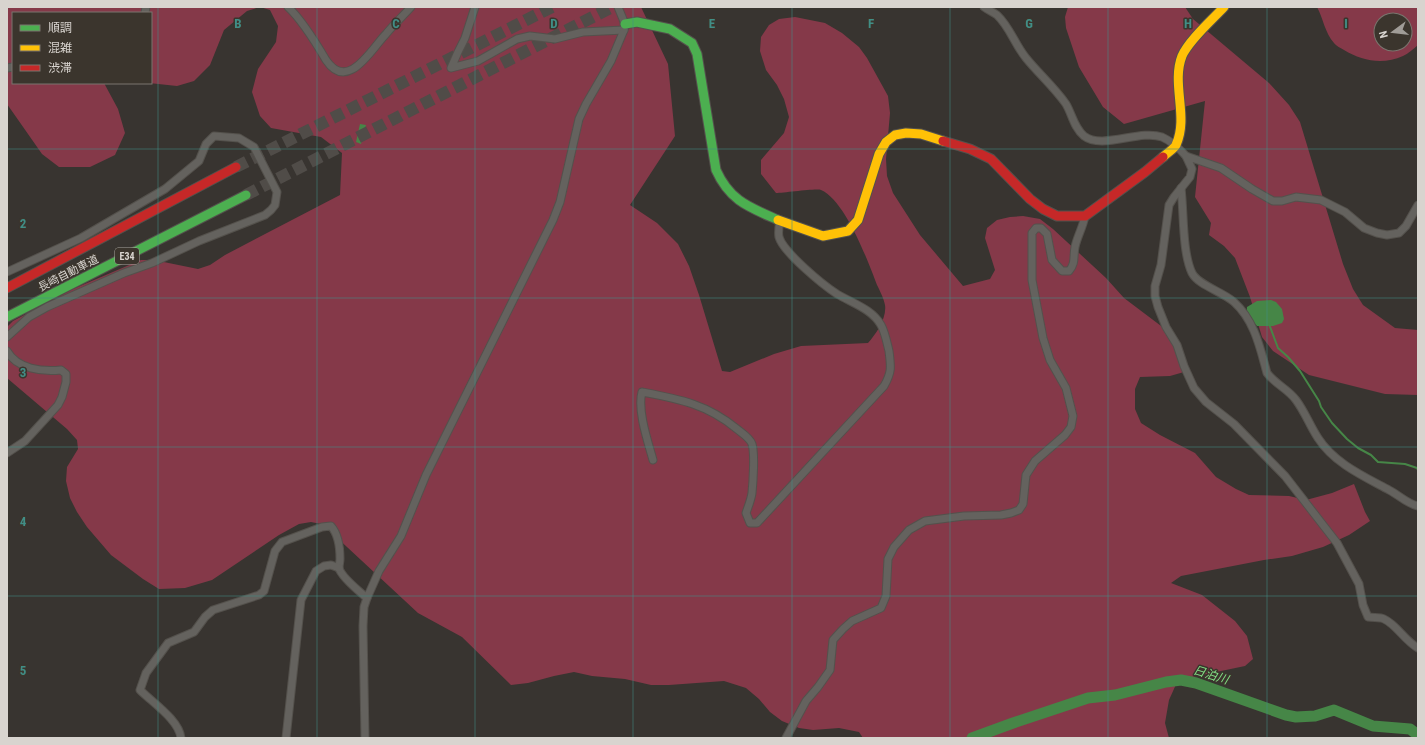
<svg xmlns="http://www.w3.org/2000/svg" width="1425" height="745" font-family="'Roboto Condensed','Noto Sans JP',sans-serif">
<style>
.green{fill:#853949;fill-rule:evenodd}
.water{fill:#468647}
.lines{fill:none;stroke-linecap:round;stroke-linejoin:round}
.stream{stroke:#468647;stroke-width:2}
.river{stroke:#468647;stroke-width:11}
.highway-tunnel{stroke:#504c48;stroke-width:12;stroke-dasharray:12 6;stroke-linecap:butt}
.street-casing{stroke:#54514c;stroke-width:9}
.fast-casing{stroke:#54514c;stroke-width:11}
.slow-casing{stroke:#54514c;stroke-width:11}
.jam-casing{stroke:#54514c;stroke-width:11}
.street{stroke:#64625e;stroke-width:7}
.fast{stroke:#4caf50;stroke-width:9}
.slow{stroke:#ffc107;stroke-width:9}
.jam{stroke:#c62828;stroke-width:9}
.grid{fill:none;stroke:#418e86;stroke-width:1;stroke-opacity:0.55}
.labels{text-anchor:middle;stroke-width:3;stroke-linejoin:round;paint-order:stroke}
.shield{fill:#3b352d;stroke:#a9a49e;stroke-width:1}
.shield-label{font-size:10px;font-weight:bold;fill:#d8d4cf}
.street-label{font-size:11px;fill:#d8d4cf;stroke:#3b352d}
.water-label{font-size:12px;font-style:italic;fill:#83e085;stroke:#3b352d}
.grid-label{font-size:13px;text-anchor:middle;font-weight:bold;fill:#418e86;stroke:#3b352d;stroke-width:3;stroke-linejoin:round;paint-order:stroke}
</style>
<rect width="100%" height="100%" fill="#383430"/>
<g class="green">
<path d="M 7,7 L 641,7 L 668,64 L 675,136 L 630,205 L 657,223 L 678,244 L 689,266 L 699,295 L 722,371 L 730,372 L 774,354 L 801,346 L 868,343 C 876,334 887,318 885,305 C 884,299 880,291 877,285 C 868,261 845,200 821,190 C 817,188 784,193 776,193 L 761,174 L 761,160 L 784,133 L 789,117 L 784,99 L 777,85 L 766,70 L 760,51 L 761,37 L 769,25 L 779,19 L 795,17 L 825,23 L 842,33 L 859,47 L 867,58 L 888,96 L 890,113 L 886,159 L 887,176 L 893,193 L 920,235 L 963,286 L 990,279 L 995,270 L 985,238 L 987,228 L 997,220 L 1010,217 L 1023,216 L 1040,219 L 1053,229 L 1106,278 L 1124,298 L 1173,335 L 1187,364 L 1184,372 L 1170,376 L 1140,377 L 1135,389 L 1135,409 L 1141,423 L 1160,435 L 1195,453 L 1216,477 L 1236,489 L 1249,495 L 1289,496 L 1306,500 L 1332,493 L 1354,484 L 1365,512 L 1370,521 L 1349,535 L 1323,547 L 1292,556 L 1264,560 L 1181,576 L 1171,583 L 1202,595 L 1235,621 L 1247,636 L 1253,659 L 1245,666 L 1178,680 L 1169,700 L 1165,723 L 1169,738 L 863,738 L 859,732 L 839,728 L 813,730 L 799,728 L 782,721 L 770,712 L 759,699 L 746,688 L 724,681 L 669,685 L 651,685 L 625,679 L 592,676 L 574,672 L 554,676 L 528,683 L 511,685 L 462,637 L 418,613 L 333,534 L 321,524 L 311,522 L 299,524 L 279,535 L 212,580 L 185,588 L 159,589 L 143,579 L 111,555 L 87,527 L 77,512 L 70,498 L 66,481 L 67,467 L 78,449 L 77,440 L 67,429 L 7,378 L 7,327 L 13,321 L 73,289 L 141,260 L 154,260 L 198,269 L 210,265 L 225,255 L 340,195 L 342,153 L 321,137 L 271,128 L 260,116 L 252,92 L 258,69 L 276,42 L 278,26 L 270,10 L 260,7 L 247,11 L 224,30 L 210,65 L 194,81 L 177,86 L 149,83 L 151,83 L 151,13 L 13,13 L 13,83 L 104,83 L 118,109 L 125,133 L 115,155 L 90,167 L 59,167 L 42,154 L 7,104 Z"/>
<polygon points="1068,7 1185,7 1193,19 1269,83 1289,105 1300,122 1343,264 1353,289 1363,305 1395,328 1418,330 1418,395 1385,394 1309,375 1273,351 1262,337 1250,297 1235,258 1224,246 1209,235 1211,223 1195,197 1205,101 1124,124 1103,107 1079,67 1066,28 1065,17"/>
<path d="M 1317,7 L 1418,7 L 1418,45 C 1413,49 1408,54 1403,56 C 1383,65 1362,61 1344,50 C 1341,48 1336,46 1334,43 C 1325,33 1323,18 1317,7 ZM 1381,20 L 1405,20 L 1405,44 L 1381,44 Z"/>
</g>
<g class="water">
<polygon points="360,124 366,125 361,144 356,142"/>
<path d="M 1271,300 L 1276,302 L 1282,309 L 1284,319 L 1282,323 L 1273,326 L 1257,326 C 1252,321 1246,314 1247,307 L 1257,301 Z"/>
</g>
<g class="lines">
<polyline class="stream" points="1269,324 1278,348 1288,357 1300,371 1319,401 1321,407 1332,423 1347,439 1358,448 1371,455 1378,462 1405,464 1417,468 1418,470"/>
<polyline class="river" points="972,738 1013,723 1088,698 1115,695 1166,682 1181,680 1196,683 1286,715 1296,717 1315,716 1334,710 1373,726 1410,729 1418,735"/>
<g class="highway-tunnel">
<polyline points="236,167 552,7"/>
<polyline points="246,195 612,7"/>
</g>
<g class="street-casing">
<g id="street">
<path d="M 288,7 C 302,20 316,43 326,60 C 348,93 372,48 386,34 C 394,24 403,16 411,7"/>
<polyline points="475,7 465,38 458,52 451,68 478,61 517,39 530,36 555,39 583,32 624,30"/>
<path d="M 984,7 C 988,10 993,12 997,15 C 1010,27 1015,45 1026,58 C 1039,74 1054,87 1066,104 C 1072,114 1074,128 1084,136 C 1102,150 1140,129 1162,137 C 1171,141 1179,148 1186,156"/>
<polyline points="145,13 146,7"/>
<polyline points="7,68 13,67"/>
<path d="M 1181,188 C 1184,212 1182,252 1192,273 C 1198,285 1223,292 1234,302 C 1255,321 1260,348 1267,373 C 1275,384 1288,389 1296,400 C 1305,412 1310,426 1318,438 C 1334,463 1363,476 1389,490 C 1399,495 1407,504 1418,506"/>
<path d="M 1418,205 L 1406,226 L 1399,233 L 1387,235 L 1377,233 L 1364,228 L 1345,212 L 1321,200 L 1296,197 L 1282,201 L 1273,201 L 1252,189 L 1221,168 L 1186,156 L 1192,169 L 1190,177 L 1174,197 L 1169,205 L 1161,265 L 1155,286 L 1155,296 L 1158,307 L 1166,327 L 1177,345 L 1184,366 L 1194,388 L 1206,402 L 1234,424 L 1285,476 L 1337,543 L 1359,584 L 1363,605 L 1368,617 C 1374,618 1380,617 1384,619 C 1397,625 1404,640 1418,648"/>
<polyline points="7,272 81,238 165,189 199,161 206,144 214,136 239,138 254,147 277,192 275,205 271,210 265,215 199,241 152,263 124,273 47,307 29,317 7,337"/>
<path d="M 7,351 C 17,369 42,372 61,370 L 66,374 L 66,382 L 62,397 L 58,405 L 25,441 L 7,453"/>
<path d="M 653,460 C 648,442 637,410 642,392 C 679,399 707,404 737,429 C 742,433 750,438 752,444 C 755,453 753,483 752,493 C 751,500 748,507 746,513 L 750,523 L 757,523 L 884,386 C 892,372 891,367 889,351 C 887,343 885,332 881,325 C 872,309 852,303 837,294 C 823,285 783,252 779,237 C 778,232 779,226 780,221"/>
<path d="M 181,738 C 179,720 153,703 140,690 L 146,673 L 168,643 L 194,632 L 205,617 L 213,610 L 259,595 L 264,591 L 275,551 L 282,542 L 322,527 L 331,526 C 338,534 340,548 340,559 C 340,562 339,565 339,568 C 341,577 360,592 367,598"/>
<polyline points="286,738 301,600 316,571 324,566 331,565 339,568"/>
<polyline points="365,738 363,626 364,607 367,598 379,571 401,536 426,475 553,220 560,202 579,119 586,104 611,61 624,30 625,24 618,7"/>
<path d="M 786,738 L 806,701 L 818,687 L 830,670 L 833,640 L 843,629 L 852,621 L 881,608 L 886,596 L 888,559 L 894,547 L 909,530 L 925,521 L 964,516 L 1001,515 L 1011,513 L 1019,510 L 1023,504 L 1026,475 L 1035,461 L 1065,435 L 1071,427 L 1073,416 L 1066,388 L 1050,360 L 1043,338 L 1032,280 L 1032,233 L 1036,228 L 1041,228 L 1047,234 L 1052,260 L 1062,271 L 1069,271 C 1076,263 1073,257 1075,247 C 1077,237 1083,227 1085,216"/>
</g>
</g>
<g class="fast-casing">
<g id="fast">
<path d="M 625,24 L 637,22 L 670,29 L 692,43 L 697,54 L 716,170 C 730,201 749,207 778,220"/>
<polyline points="7,317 246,195"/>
</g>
</g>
<g class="slow-casing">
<g id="slow">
<path d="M 1163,157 C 1167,153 1174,149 1176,145 C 1189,117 1171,84 1182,56 C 1189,40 1212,20 1224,7"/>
<polyline points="778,220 823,236 848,231 858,220 879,154 886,142 895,135 906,133 921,134 943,141"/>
</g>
</g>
<g class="jam-casing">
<g id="jam">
<polyline points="943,141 970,149 991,159 1030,199 1043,209 1057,216 1085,216 1145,172 1163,157"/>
<polyline points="7,288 236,167"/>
</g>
</g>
<use href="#street" class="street"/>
<use href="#fast" class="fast"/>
<use href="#slow" class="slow"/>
<use href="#jam" class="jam"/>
</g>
<path class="grid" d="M 158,7 L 158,738M 317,7 L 317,738M 475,7 L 475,738M 633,7 L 633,738M 792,7 L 792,738M 950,7 L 950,738M 1108,7 L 1108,738M 1267,7 L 1267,738M 7,149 L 1418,149M 7,298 L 1418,298M 7,447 L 1418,447M 7,596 L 1418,596"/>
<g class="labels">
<rect class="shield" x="115" y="248" width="24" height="16" rx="3"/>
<g class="shield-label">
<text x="127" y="260">E34</text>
</g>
<g class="street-label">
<text transform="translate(68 273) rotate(-27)" y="4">長崎自動車道</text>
</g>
<g class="water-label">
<text transform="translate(1211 675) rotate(17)" y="4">日泊川</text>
</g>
</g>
<g class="grid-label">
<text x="238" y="28">B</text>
<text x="396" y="28">C</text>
<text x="554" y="28">D</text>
<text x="712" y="28">E</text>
<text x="871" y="28">F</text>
<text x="1029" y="28">G</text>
<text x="1188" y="28">H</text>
<text x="1346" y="28">I</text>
<text x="23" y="228">2</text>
<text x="23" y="377">3</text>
<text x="23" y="526">4</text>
<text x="23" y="675">5</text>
</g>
<rect width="1425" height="745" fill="none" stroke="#d8d4cf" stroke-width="16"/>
<rect x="12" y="12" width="140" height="72" fill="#3b352d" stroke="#7a756e"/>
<rect x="20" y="25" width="20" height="6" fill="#4caf50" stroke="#7a756e"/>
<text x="48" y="32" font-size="12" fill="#d8d4cf">順調</text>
<rect x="20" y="45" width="20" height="6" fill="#ffc107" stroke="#7a756e"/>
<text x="48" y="52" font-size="12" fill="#d8d4cf">混雑</text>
<rect x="20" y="65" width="20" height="6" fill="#c62828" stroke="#7a756e"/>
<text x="48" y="72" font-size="12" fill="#d8d4cf">渋滞</text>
<g transform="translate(1393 32) rotate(255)"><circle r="19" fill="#3b352d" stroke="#7a756e"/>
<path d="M0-3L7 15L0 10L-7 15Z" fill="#a09c97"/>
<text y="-6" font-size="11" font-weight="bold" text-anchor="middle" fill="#d8d4cf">N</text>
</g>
</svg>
